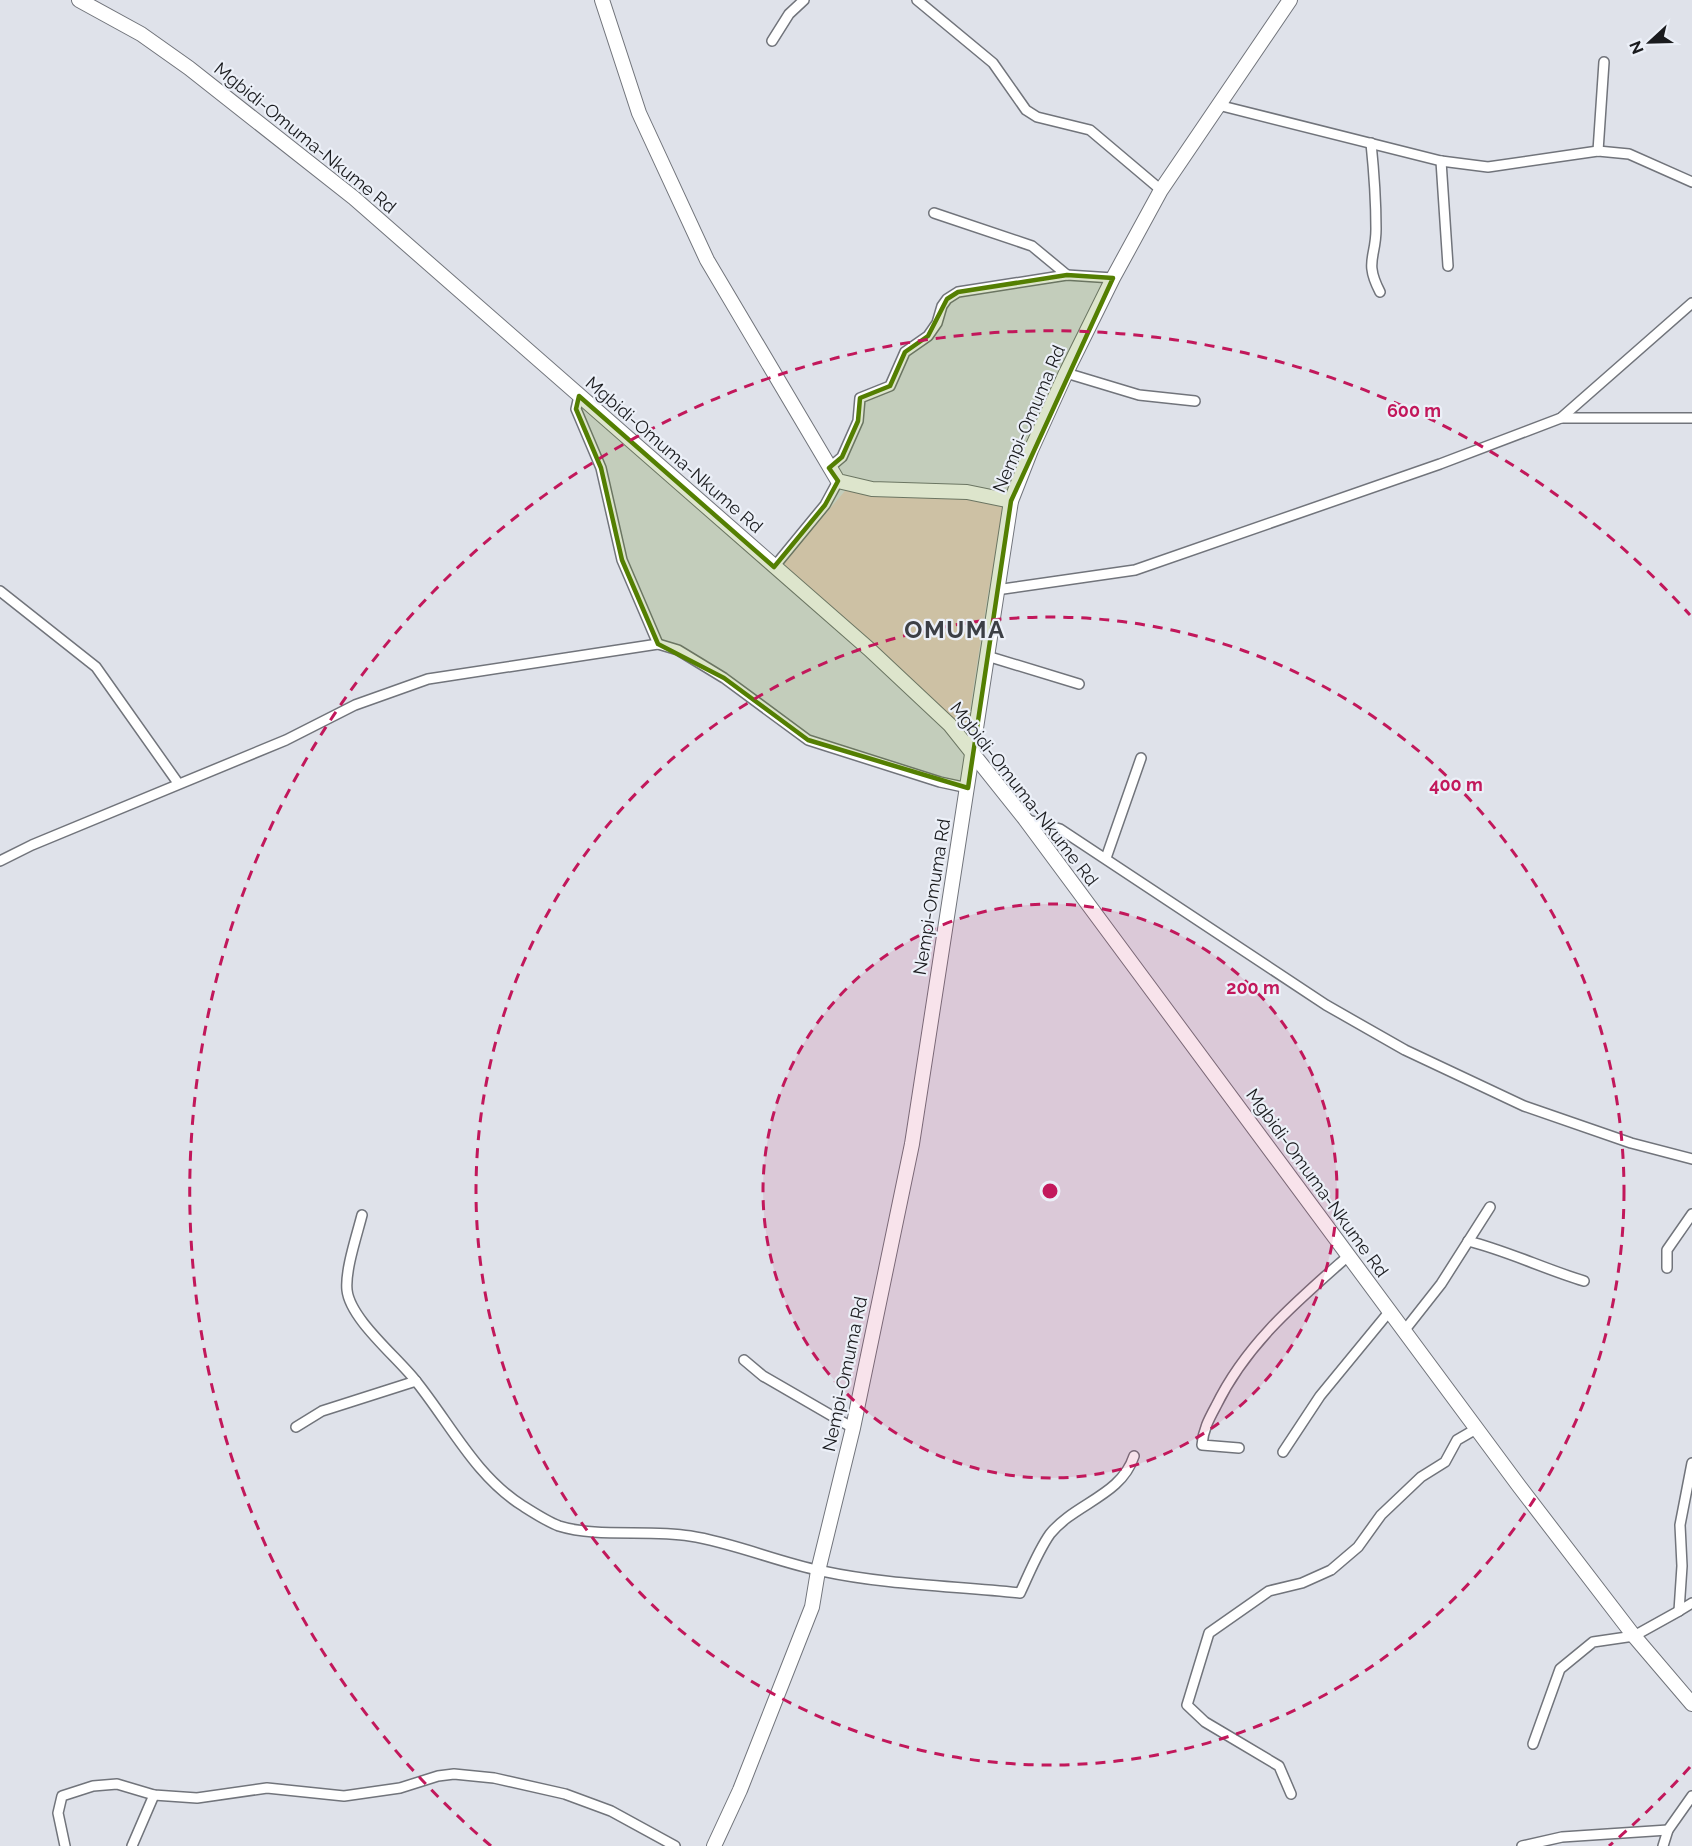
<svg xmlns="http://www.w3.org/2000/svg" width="1692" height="1846" font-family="Raleway,sans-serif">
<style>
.commercial{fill:#ecd2ce}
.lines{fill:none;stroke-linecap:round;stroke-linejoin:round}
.street-casing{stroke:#71747b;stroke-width:12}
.secondary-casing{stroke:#71747b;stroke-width:16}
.street{stroke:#fff;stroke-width:9}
.secondary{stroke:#fff;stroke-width:14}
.marked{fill:#547f02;fill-opacity:0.2;stroke:#547f02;stroke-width:4.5;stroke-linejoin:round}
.ring{fill:none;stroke:#c2185b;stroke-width:3;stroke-dasharray:10 8}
.labels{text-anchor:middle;stroke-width:4.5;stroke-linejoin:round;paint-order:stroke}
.street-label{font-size:18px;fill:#1a1b1e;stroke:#ecf0f8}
.district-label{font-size:24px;font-weight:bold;letter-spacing:1.5px;fill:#3c3f45;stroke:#ecf0f8}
.centre{fill:#c2185b;stroke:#ecf0f8;stroke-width:3}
.ring-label{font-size:18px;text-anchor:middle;font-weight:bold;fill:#c2185b;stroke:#ecf0f8;stroke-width:4.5;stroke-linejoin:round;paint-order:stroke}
</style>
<rect width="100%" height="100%" fill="#dfe2ea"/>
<polygon class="commercial" points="845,491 978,498 1005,506 988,594 966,735 929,696 785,566 784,562"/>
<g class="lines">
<g class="street-casing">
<g id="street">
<polyline points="917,0 993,63 1026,110 1037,117 1090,130 1161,190"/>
<polyline points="772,41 789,14 804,0"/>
<polyline points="1218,105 1441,161 1488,167 1598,151 1629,154 1692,182"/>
<path d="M 1371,143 C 1374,172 1376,200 1376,229 C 1376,258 1364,261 1380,292"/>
<polyline points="1598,151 1604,62"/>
<polyline points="1441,161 1448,266"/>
<polyline points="934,213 1032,246 1067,275"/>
<polyline points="1066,373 1139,395 1195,401"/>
<polyline points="579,396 576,409 601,468 622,560 658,644"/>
<polyline points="1561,418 1692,418"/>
<polyline points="829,468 842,457 858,421 860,398 890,386 905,352 928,336 937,323 942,306 947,299 958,292 1067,275 1113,278"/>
<polyline points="774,567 825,505 838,481"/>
<polyline points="996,590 1135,570 1440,464 1561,418 1692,303"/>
<polyline points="0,591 96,667 178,783"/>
<polyline points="987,656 1079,684"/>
<polyline points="1025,819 1060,829 1326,1005 1405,1050 1524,1106 1631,1143 1692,1159"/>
<polyline points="1106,858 1141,758"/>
<polyline points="0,861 32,845 286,740 355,705 428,679 658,644 678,650 724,678 808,740 940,782 968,788"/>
<path d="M 362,1215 C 357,1235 345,1270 347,1290 C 350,1319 397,1357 415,1380 C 450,1423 475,1476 523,1506 C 534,1513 548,1522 559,1526 C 597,1538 649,1529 690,1536 C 735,1543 777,1562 822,1571 C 887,1585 954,1586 1020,1593 C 1029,1574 1038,1551 1050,1534 C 1075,1503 1121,1496 1134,1456"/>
<path d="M 1468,1241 C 1508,1251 1544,1269 1584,1281"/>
<polyline points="1667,1268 1667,1250 1692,1214"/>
<polyline points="1404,1331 1441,1284 1490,1207"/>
<polyline points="744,1360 763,1376 853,1428"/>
<polyline points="296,1427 322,1411 416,1381"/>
<path d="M 1239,1448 L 1202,1445 C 1203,1430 1209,1419 1216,1406 C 1246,1344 1296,1302 1347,1257"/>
<polyline points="1283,1452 1320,1396 1389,1312"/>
<polyline points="1692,1463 1680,1525 1682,1566 1679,1611 1692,1603"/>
<polyline points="1533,1744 1560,1669 1593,1642 1634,1636 1679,1611"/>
<polyline points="1291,1794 1279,1766 1205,1722 1187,1705 1209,1633 1269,1591 1302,1583 1331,1570 1358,1547 1381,1515 1421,1477 1445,1462 1457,1440 1476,1429"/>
<polyline points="65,1846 58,1813 62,1796 93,1786 117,1784 154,1795 197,1798 267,1788 344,1796 400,1788 438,1776 454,1774 494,1778 565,1794 611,1811 675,1846"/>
<polyline points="132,1846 154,1795"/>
<polyline points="1522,1846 1562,1837 1668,1830"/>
<polyline points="1663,1846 1668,1830 1692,1796"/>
</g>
</g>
<g class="secondary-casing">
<g id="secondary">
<polyline points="79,0 141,34 189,68 354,198 869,649 950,725 1025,819 1519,1486 1634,1636 1692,1704"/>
<polyline points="602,0 639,113 707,260 838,481 872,489 967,492 1011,501"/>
<polyline points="714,1846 740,1790 812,1607 818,1571 853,1428 912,1144 1011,501 1031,450 1066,373 1113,278 1161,190 1290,0"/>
</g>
</g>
<use href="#street" class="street"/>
<use href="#secondary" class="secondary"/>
</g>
<path class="marked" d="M 1067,275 L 1113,278 L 1011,501 L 968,788 L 808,740 L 724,678 L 658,644 L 622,560 L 601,468 L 576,409 L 579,396 L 774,567 L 825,505 L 838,481 L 829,468 L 842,457 L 858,421 L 860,398 L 890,386 L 905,352 L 928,336 L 947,299 L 958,292 Z"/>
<circle cx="1050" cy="1191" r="287" fill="#c2185b" fill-opacity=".12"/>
<g class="ring">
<circle cx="1050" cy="1191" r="287"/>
<circle cx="1050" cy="1191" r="574"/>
<path d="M1690 1767A861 861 0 0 1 1609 1846M491 1846A861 861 0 1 1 1690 615"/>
</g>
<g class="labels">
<g class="street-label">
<text transform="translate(305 138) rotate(39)" y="6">Mgbidi-Omuma-Nkume Rd</text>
<text transform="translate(1029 419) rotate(-67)" y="6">Nempi-Omuma Rd</text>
<text transform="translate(674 455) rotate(41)" y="6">Mgbidi-Omuma-Nkume Rd</text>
<text transform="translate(1024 794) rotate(52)" y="6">Mgbidi-Omuma-Nkume Rd</text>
<text transform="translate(932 897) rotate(-81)" y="6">Nempi-Omuma Rd</text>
<text transform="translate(1317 1183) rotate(54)" y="6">Mgbidi-Omuma-Nkume Rd</text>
<text transform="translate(845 1374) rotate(-78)" y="6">Nempi-Omuma Rd</text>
</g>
<g class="district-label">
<text x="955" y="638">OMUMA</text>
</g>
</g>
<circle cx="1050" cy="1191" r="9" class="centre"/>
<g class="ring-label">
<text x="1414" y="417">600 m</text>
<text x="1456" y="791">400 m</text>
<text x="1253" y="994">200 m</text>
</g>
<g transform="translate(1650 42) rotate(248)" stroke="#ecf0f8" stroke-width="4.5" paint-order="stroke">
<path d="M0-4.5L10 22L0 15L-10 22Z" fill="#1a1b1e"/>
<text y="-9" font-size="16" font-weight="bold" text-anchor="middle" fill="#1a1b1e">N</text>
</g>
</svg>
